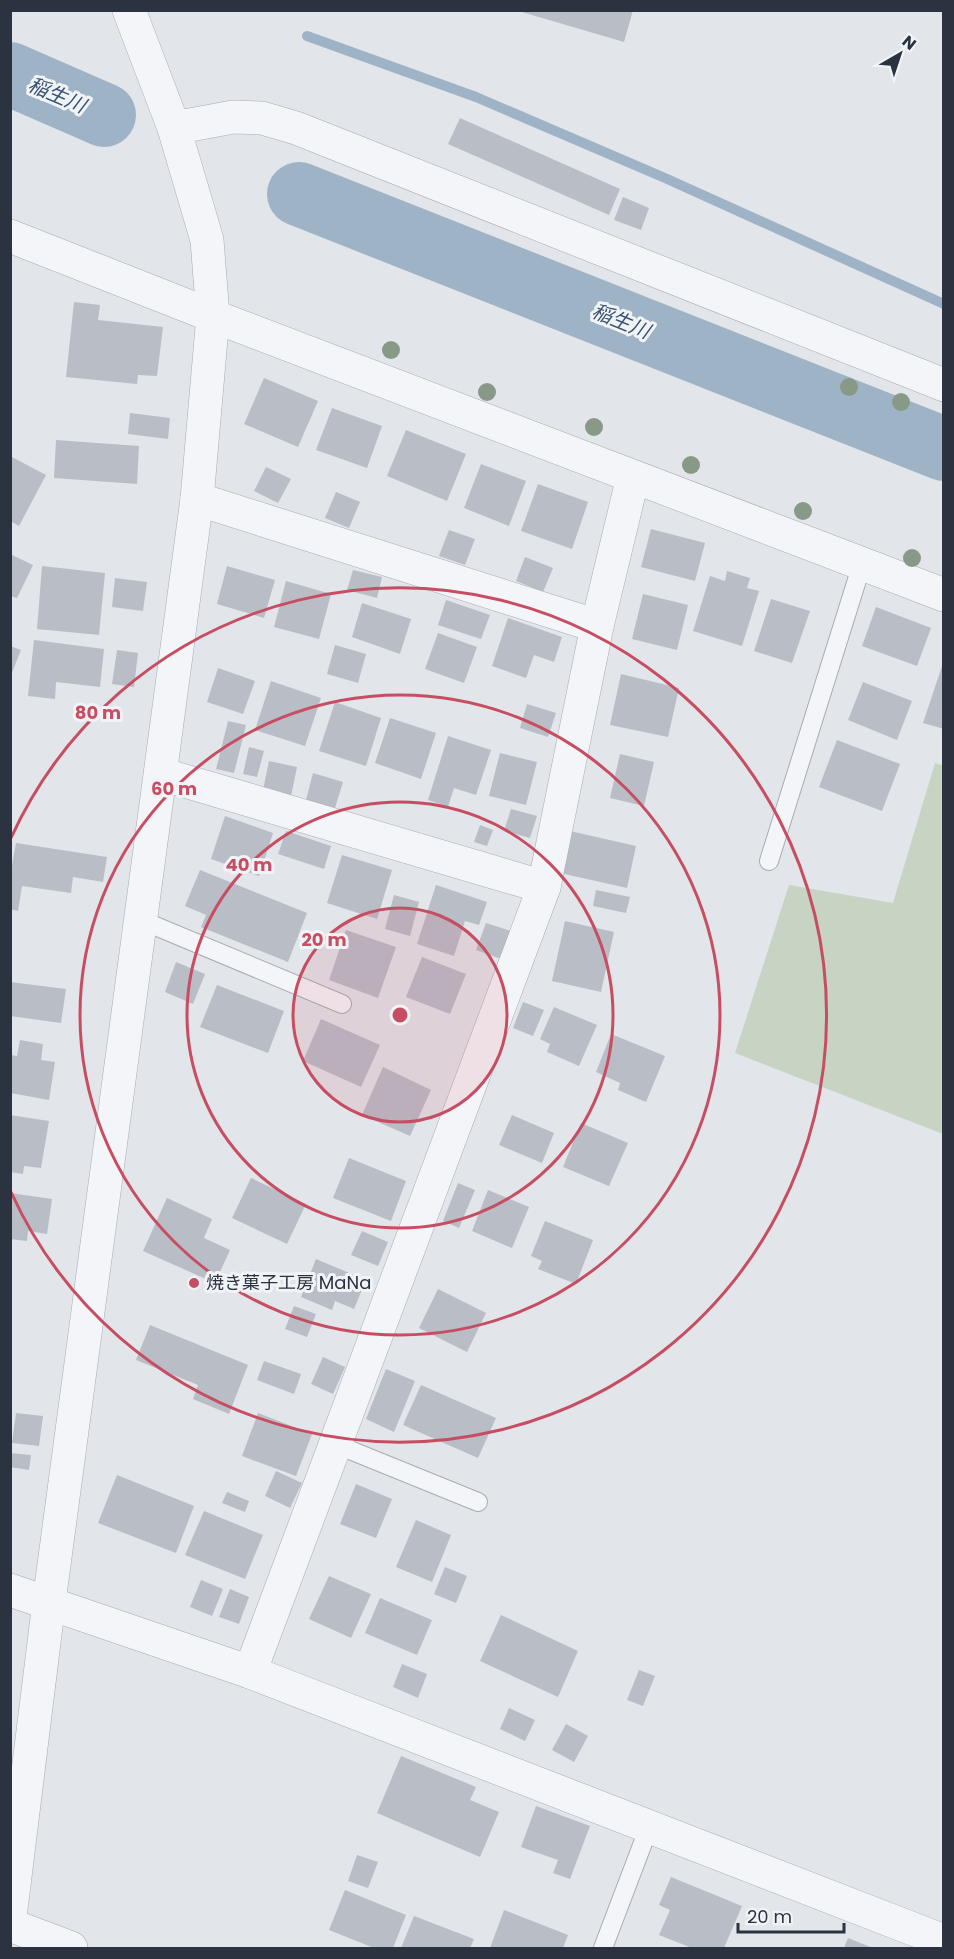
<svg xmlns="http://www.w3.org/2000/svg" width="954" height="1959" font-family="Poppins,'Noto Sans JP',sans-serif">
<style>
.green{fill:#c7d3c3}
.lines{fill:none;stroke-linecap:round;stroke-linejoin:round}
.stream{stroke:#9fb3c7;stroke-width:10}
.river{stroke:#9fb3c7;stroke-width:64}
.building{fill:#b9bec6}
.lane-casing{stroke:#a7acb3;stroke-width:20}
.street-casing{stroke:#a7acb3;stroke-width:34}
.lane{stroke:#f4f5f8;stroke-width:18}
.street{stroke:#f4f5f8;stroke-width:33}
.tree{fill:#899988}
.ring{fill:none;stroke:#c74e62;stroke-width:3}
.poi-dot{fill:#c74e62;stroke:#f1f4f7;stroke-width:2}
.labels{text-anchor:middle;stroke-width:6;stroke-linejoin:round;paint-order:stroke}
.poi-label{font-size:18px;fill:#2b3340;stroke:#f1f4f7;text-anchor:start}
.water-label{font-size:20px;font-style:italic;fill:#375272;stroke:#f1f4f7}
.centre{fill:#c74e62;stroke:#f1f4f7;stroke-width:3}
.ring-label{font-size:18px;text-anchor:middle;font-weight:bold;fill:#c74e62;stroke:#f1f4f7;stroke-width:6;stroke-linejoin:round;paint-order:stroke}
</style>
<rect width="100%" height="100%" fill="#e2e5e9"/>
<polygon class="green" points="935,763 944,766 943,1134 735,1053 789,885 893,903"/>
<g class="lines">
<polyline class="stream" points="307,36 476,97 665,178 944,304"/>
<g class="river">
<polyline points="10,74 104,115"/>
<polyline points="299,194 944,449"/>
</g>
</g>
<g class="building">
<polygon points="515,10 633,10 624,42"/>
<polygon points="460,118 620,189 609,215 448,144"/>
<polygon points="623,197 649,208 641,230 614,220"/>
<polygon points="74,302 100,305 98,320 163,327 157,376 138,375 137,384 66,377"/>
<polygon points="264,378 318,401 298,447 244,424"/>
<polygon points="332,408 382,426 367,468 316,450"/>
<polygon points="130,413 170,418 168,439 128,434"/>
<polygon points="406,430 466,454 447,501 387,476"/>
<polygon points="56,440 139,446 137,484 54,478"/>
<polygon points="10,456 46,475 19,526 10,521"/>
<polygon points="481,464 526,481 509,526 464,508"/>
<polygon points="266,467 291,479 278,503 254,491"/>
<polygon points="538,484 588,502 572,549 521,531"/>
<polygon points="336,492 360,502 349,528 325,518"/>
<polygon points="651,529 705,543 695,581 641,567"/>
<polygon points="449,530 475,539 465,565 439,556"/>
<polygon points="10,554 33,565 17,598 10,596"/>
<polygon points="525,557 553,568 543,592 516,581"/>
<polygon points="42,566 105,573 99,635 37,629"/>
<polygon points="227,566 275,580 264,618 217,604"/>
<polygon points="353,570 382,577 377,598 347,590"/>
<polygon points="727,571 750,578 747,588 759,591 742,646 693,631 710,576 725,581"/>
<polygon points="115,578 147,582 143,611 112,607"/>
<polygon points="286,581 331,594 319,639 274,627"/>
<polygon points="643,594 688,605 677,650 632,639"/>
<polygon points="771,599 810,611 792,663 754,651"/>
<polygon points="446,600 490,615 481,639 438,625"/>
<polygon points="362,603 411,619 400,654 352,637"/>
<polygon points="876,607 931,628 917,666 862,646"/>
<polygon points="508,618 562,637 554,662 534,655 526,678 492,666"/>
<polygon points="438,633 477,647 464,683 425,669"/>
<polygon points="34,640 104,649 100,687 56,682 55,699 28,696"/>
<polygon points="335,645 366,654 358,683 327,674"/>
<polygon points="10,646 21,650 11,675 10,674"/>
<polygon points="117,650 138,653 134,687 112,684"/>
<polygon points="944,660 944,729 923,723"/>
<polygon points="218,668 255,681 243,714 207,702"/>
<polygon points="621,674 679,688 668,737 610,725"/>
<polygon points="271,681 321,698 305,746 255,730"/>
<polygon points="863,682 912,701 897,740 848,720"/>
<polygon points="335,702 381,718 366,766 319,751"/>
<polygon points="527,704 556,713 548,737 520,728"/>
<polygon points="390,718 436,733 421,779 375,763"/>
<polygon points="228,721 246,725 234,773 216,769"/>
<polygon points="448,736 491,750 476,795 454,788 448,807 428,800"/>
<polygon points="837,740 900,764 882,811 819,787"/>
<polygon points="249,747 264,751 257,777 243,774"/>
<polygon points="500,753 537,762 526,805 489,796"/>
<polygon points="620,754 654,762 644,806 610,798"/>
<polygon points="269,761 297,767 291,796 263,790"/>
<polygon points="313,773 343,782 335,808 306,800"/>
<polygon points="511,809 537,816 530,838 504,831"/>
<polygon points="225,816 273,833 259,876 211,859"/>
<polygon points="480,825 493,830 487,846 474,842"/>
<polygon points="286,831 331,846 324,869 278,854"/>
<polygon points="570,831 636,846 627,888 560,873"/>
<polygon points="16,843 107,857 103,882 73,877 71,893 22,886 18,911 10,909 10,876"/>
<polygon points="342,855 392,870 377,919 327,903"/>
<polygon points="200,870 307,913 288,962 201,927 206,915 185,906"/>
<polygon points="436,885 487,902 479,925 465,921 454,956 417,944"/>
<polygon points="596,890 630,897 626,913 593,906"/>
<polygon points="394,895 419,902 410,936 385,929"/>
<polygon points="565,921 614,932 601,992 552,981"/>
<polygon points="486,923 511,931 501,959 476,950"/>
<polygon points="346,930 396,947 378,998 329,980"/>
<polygon points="422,957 466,974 450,1014 406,997"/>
<polygon points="176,962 205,974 193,1004 165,992"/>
<polygon points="10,982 66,989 61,1023 10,1016"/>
<polygon points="217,985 284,1011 268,1053 200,1027"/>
<polygon points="523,1002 544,1010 533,1036 513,1028"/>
<polygon points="554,1007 597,1025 579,1066 547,1052 550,1044 540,1039"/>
<polygon points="321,1019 380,1045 361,1087 303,1061"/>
<polygon points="611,1034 665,1056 646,1102 618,1090 620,1083 596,1072"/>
<polygon points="20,1040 43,1044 41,1060 55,1062 49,1100 10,1093 10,1055 17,1056"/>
<polygon points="383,1067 431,1090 410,1136 362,1115"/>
<polygon points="10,1115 49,1121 41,1168 24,1166 23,1174 10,1172"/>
<polygon points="512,1115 554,1133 542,1163 499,1145"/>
<polygon points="581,1123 628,1143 609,1186 563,1167"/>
<polygon points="349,1158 406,1181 391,1221 333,1198"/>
<polygon points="251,1178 306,1204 287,1244 232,1218"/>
<polygon points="458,1183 475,1190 459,1228 443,1221"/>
<polygon points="488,1190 529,1207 512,1248 472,1231"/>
<polygon points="10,1193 52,1199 47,1234 28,1231 27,1241 10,1239"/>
<polygon points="167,1198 212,1219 204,1238 230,1250 215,1283 143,1251"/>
<polygon points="545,1221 593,1240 576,1284 538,1269 542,1261 531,1256"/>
<polygon points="362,1231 388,1242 378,1266 351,1255"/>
<polygon points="316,1259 366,1280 354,1309 335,1301 332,1310 301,1297"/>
<polygon points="438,1289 486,1313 467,1352 419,1328"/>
<polygon points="294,1306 316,1314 307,1337 285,1329"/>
<polygon points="150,1325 248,1365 229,1414 193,1399 198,1385 136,1360"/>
<polygon points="323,1357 345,1367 333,1394 311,1384"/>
<polygon points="264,1361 301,1374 294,1394 257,1380"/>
<polygon points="386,1369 415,1381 394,1432 366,1419"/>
<polygon points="421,1385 496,1418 478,1458 403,1425"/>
<polygon points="16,1413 43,1416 39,1446 12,1443"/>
<polygon points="258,1413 312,1434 296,1476 242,1456"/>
<polygon points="10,1453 31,1455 29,1470 10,1467"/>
<polygon points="276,1471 302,1483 290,1508 265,1496"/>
<polygon points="117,1475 194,1506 176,1553 98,1523"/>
<polygon points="356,1484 392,1499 376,1538 340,1524"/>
<polygon points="227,1492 249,1501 245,1512 222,1503"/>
<polygon points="204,1511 263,1535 245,1579 185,1555"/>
<polygon points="416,1520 451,1535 432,1582 396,1567"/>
<polygon points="445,1567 467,1576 456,1603 434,1594"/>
<polygon points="329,1576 371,1594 351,1638 309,1619"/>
<polygon points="201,1580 223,1589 212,1616 190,1607"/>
<polygon points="230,1589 249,1597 239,1624 219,1617"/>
<polygon points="380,1598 432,1620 417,1655 365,1633"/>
<polygon points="501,1615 578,1651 558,1697 480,1661"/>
<polygon points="402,1664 427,1674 418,1698 393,1687"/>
<polygon points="639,1670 655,1676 643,1706 627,1700"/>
<polygon points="509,1708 535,1720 525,1741 500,1729"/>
<polygon points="566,1724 588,1736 574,1762 552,1750"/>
<polygon points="401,1756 476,1787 470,1800 499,1812 480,1857 377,1813"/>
<polygon points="536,1806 590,1826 570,1879 553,1873 558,1860 521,1847"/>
<polygon points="357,1855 378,1862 368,1888 348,1881"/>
<polygon points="671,1877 742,1906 724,1948 692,1948 659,1935 670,1910 659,1905"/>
<polygon points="345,1890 406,1915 393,1948 374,1948 329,1930"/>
<polygon points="504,1910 568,1935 563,1948 490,1948"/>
<polygon points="414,1916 474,1939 470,1948 401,1948"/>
<polygon points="848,1938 873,1948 844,1948"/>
</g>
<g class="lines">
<g class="lane-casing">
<g id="lane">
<polyline points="769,861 862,564"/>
<polyline points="141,920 342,1004"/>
<polyline points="335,1444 478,1502"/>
<polyline points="603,1948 649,1827"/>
</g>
</g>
<g class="street-casing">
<g id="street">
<polyline points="174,128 233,117 262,118 296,128 944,385"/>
<polyline points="10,236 213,316 944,595"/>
<polyline points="197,499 597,626"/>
<polyline points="161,774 544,887"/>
<polyline points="10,1590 250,1672 944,1941"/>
<polyline points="250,1672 544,887 597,626 633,477"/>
<polyline points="10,1917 49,1602 197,499 213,316 207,240 174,128 129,10"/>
<polyline points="10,1925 71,1948"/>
</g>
</g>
<use href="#lane" class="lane"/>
<use href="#street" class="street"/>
</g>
<g class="tree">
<circle cx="391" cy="350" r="9"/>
<circle cx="849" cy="387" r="9"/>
<circle cx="487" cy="392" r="9"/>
<circle cx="901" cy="402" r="9"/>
<circle cx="594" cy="427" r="9"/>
<circle cx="691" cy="465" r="9"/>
<circle cx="803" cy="511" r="9"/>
<circle cx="912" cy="558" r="9"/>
</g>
<circle cx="400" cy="1015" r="107" fill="#c74e62" fill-opacity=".12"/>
<g class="ring">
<circle cx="400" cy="1015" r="107"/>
<circle cx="400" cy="1015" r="213"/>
<circle cx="400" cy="1015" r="320"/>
<path d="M11 838A427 427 0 1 1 11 1192"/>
</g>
<circle class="poi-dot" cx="194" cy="1283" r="6"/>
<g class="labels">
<g class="poi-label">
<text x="206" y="1289">焼き菓子工房 MaNa</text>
</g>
<g class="water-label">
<text transform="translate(57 95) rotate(23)" y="7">稲生川</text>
<text transform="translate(621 321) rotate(22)" y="7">稲生川</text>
</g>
</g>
<circle cx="400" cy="1015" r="9" class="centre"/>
<g class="ring-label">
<text x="98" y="719">80 m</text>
<text x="174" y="795">60 m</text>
<text x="249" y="871">40 m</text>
<text x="324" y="946">20 m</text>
</g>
<rect width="954" height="1959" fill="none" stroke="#2b3340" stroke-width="24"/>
<g transform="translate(900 54) rotate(39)" stroke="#f1f4f7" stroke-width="4.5" paint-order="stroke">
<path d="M0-4.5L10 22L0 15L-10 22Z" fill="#2b3340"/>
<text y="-9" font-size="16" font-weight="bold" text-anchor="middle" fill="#2b3340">N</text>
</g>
<path d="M738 1923v9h106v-9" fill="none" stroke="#2b3340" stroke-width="3"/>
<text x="747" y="1923" font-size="18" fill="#2b3340" stroke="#f1f4f7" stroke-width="4.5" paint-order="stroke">20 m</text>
</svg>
